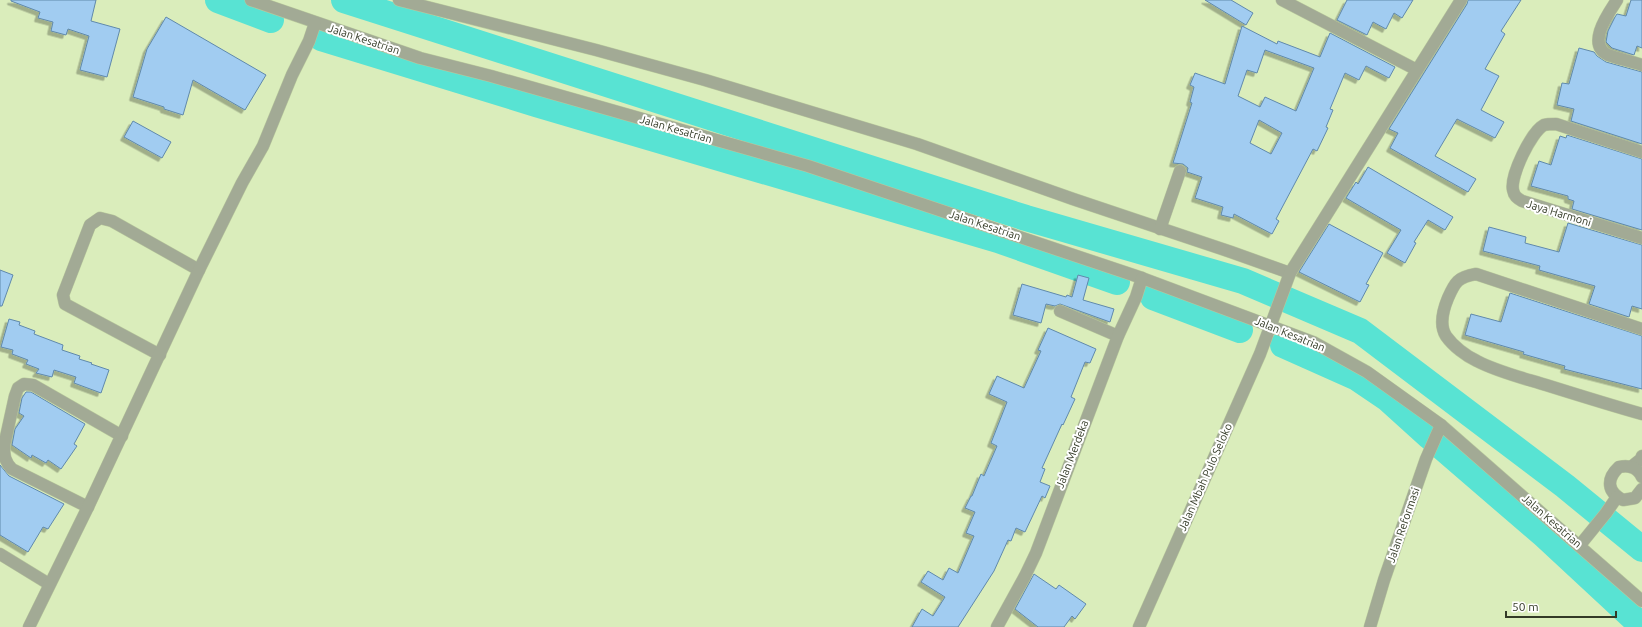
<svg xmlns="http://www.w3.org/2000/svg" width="1642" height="627" font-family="Ubuntu,sans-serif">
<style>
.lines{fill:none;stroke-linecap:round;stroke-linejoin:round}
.river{stroke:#58e3d3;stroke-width:26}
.building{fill:#a1ccf1;stroke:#6089ab;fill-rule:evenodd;filter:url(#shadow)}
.minor-casing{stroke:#b9c99d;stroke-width:13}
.minor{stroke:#a2aa95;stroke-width:12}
.labels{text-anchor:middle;stroke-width:4;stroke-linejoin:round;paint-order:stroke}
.street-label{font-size:11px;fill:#333a26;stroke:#fff}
</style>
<defs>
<filter id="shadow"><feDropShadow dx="-3.5" dy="3.5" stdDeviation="0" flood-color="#0004"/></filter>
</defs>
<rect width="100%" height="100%" fill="#daedbb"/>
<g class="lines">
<g class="river">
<polyline points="218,0 271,20"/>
<polyline points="344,0 1026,218 1243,281 1360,331 1565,486 1642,549"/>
<polyline points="321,38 536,104 998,240 1117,282"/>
<polyline points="1153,297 1240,330"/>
<polyline points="1283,345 1357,378 1388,399 1430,437 1545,536 1642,626"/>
</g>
</g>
<g class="building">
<polygon points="11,0 96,0 91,21 120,29 107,77 80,70 89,36 68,29 66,35 51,31 53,22 38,18 40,12 11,1"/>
<polygon points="1205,0 1231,0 1253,13 1246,25"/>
<polygon points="1347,0 1413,0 1402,18 1394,13 1386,29 1373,22 1367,35 1337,20"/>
<polygon points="1468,0 1521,0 1501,31 1505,34 1485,69 1499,76 1481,110 1504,122 1495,138 1457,119 1435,156 1476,179 1468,192 1390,148 1398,133 1389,129 1467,4"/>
<polygon points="1631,0 1642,0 1642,48 1637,46 1634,55 1612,48 1606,42 1608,31 1615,17 1617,14 1626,16"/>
<polygon points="166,17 266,75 245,110 193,80 183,115 164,109 164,107 133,97 147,49"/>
<path d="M 1242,26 L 1277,44 L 1278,41 L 1320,57 L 1330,33 L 1395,67 L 1389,78 L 1366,66 L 1359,80 L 1345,73 L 1330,109 L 1333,110 L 1326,127 L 1328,128 L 1317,151 L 1313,149 L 1276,219 L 1279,221 L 1272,234 L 1234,214 L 1233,218 L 1221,215 L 1223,207 L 1195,198 L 1202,177 L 1187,172 L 1188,168 L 1183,164 L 1173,163 L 1192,103 L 1190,102 L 1194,87 L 1190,85 L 1195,73 L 1225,84 ZM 1265,50 L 1314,68 L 1296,111 L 1265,97 L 1260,107 L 1238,96 L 1247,70 L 1257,73 ZM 1259,120 L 1282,133 L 1271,154 L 1250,143 Z"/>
<polygon points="1579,48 1594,52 1597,56 1606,62 1642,72 1642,144 1571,121 1574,109 1557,105 1562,83 1569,84"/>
<polygon points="133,121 171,142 162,158 124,137"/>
<polygon points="1567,135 1642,159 1642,230 1572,209 1574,201 1568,199 1568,196 1531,186 1539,161 1551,165 1560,136 1566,138"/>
<polygon points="1368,167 1453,217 1445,230 1428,220 1414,242 1416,243 1405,263 1387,253 1401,230 1346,198 1356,182 1358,184"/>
<polygon points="1568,223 1642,245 1642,309 1632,306 1629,317 1589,304 1595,286 1539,270 1540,266 1483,251 1489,227 1526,237 1525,243 1559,252"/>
<polygon points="1329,224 1383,253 1366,284 1369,285 1360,302 1299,272"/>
<polygon points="0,270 13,275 2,306 0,306"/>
<polygon points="1078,275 1089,278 1083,300 1114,309 1110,322 1060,304 1055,306 1046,304 1041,323 1013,315 1022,284 1066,297 1067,295 1072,297"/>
<polygon points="1510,293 1642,336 1642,389 1564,369 1565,366 1523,354 1524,352 1465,335 1471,314 1501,322"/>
<polygon points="9,319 20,322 19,325 35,331 34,334 63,345 62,350 80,356 79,359 92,363 91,364 109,370 101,393 74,383 76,377 54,370 52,377 36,373 39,369 26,364 28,360 12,354 13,350 1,347"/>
<polygon points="1048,328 1096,349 1090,363 1085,362 1071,397 1075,399 1063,425 1062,424 1042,468 1045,469 1040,482 1050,486 1045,498 1042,496 1025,532 1016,528 1011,541 1008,540 994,571 958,627 912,627 922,609 933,616 945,597 921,582 928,571 943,580 949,568 958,573 974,536 966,533 975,512 965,508 971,496 972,496 981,474 984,476 997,446 991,443 1007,402 989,394 997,376 1024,388 1041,351 1038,350"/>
<polygon points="26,392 31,392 85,424 74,444 77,446 61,469 48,460 46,463 32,455 31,458 12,445 15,429 24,416 19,413 22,398"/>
<polygon points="0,465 9,476 64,504 48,529 43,527 28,552 0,535"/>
<polygon points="1034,574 1056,589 1059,585 1086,604 1075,619 1072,616 1064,627 1038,627 1015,609"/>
</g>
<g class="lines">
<g class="minor-casing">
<g id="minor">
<polyline points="251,0 420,58 491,76 808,166 1142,278 1313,342 1367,372 1441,425 1642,601"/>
<polyline points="399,0 596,50 705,80 917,144 1073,199 1231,252 1290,273"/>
<polyline points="1282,0 1417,70"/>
<path d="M 1617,0 C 1608,14 1586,44 1608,55 C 1619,59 1631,61 1642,65"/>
<path d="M 1642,152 L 1556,124 C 1552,124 1547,124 1544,125 C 1531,132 1510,176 1513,190 C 1514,196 1517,198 1522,201 L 1642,238"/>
<polyline points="1160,229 1180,171"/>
<polyline points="1060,311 1118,336"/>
<path d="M 1642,329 L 1476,274 C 1458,277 1455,282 1448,298 C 1443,310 1439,325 1446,336 C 1453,346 1466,356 1477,361 C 1498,372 1523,378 1546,385 C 1578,395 1610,405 1642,414"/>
<polyline points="160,355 65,304 63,295 90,225 100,218 112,221 199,270"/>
<polyline points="1631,467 1641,459 1642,456"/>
<path d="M 1642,477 C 1637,467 1629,465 1619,467 C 1606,479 1607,492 1623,500 L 1635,498 L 1642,489"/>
<path d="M 88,507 L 12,469 C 5,462 4,456 4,446 L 15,396 L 18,388 L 24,384 L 33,385 L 122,436"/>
<polyline points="1580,545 1606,513 1617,497"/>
<polyline points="0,554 49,584"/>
<polyline points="29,627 88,507 199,270 242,183 263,146 292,75 309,41 315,23"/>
<polyline points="997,627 1025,576 1036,553 1118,336 1136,297 1142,278"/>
<polyline points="1139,627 1260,354 1290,273 1461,0"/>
<polyline points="1370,627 1384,580 1426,459 1441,425"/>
</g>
</g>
<use href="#minor" class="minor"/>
</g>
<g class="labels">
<g class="street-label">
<text transform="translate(364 39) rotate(18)" y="4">Jalan Kesatrian</text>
<text transform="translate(676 129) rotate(16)" y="4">Jalan Kesatrian</text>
<text transform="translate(1559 213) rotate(17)" y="4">Jaya Harmoni</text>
<text transform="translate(985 225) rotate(18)" y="4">Jalan Kesatrian</text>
<text transform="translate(1290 334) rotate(22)" y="4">Jalan Kesatrian</text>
<text transform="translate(1072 454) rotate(-69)" y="4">Jalan Merdeka</text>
<text transform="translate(1205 477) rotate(-66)" y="4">Jalan Mbah Pulo Seloko</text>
<text transform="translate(1552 521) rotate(41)" y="4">Jalan Kesatrian</text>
<text transform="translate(1403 525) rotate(-71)" y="4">Jalan Reformasi</text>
</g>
</g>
<path d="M1506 611v6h110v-6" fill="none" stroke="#333a26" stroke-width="2"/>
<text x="1512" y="611" font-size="12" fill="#333a26" stroke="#ffffff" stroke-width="3" paint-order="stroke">50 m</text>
</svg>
